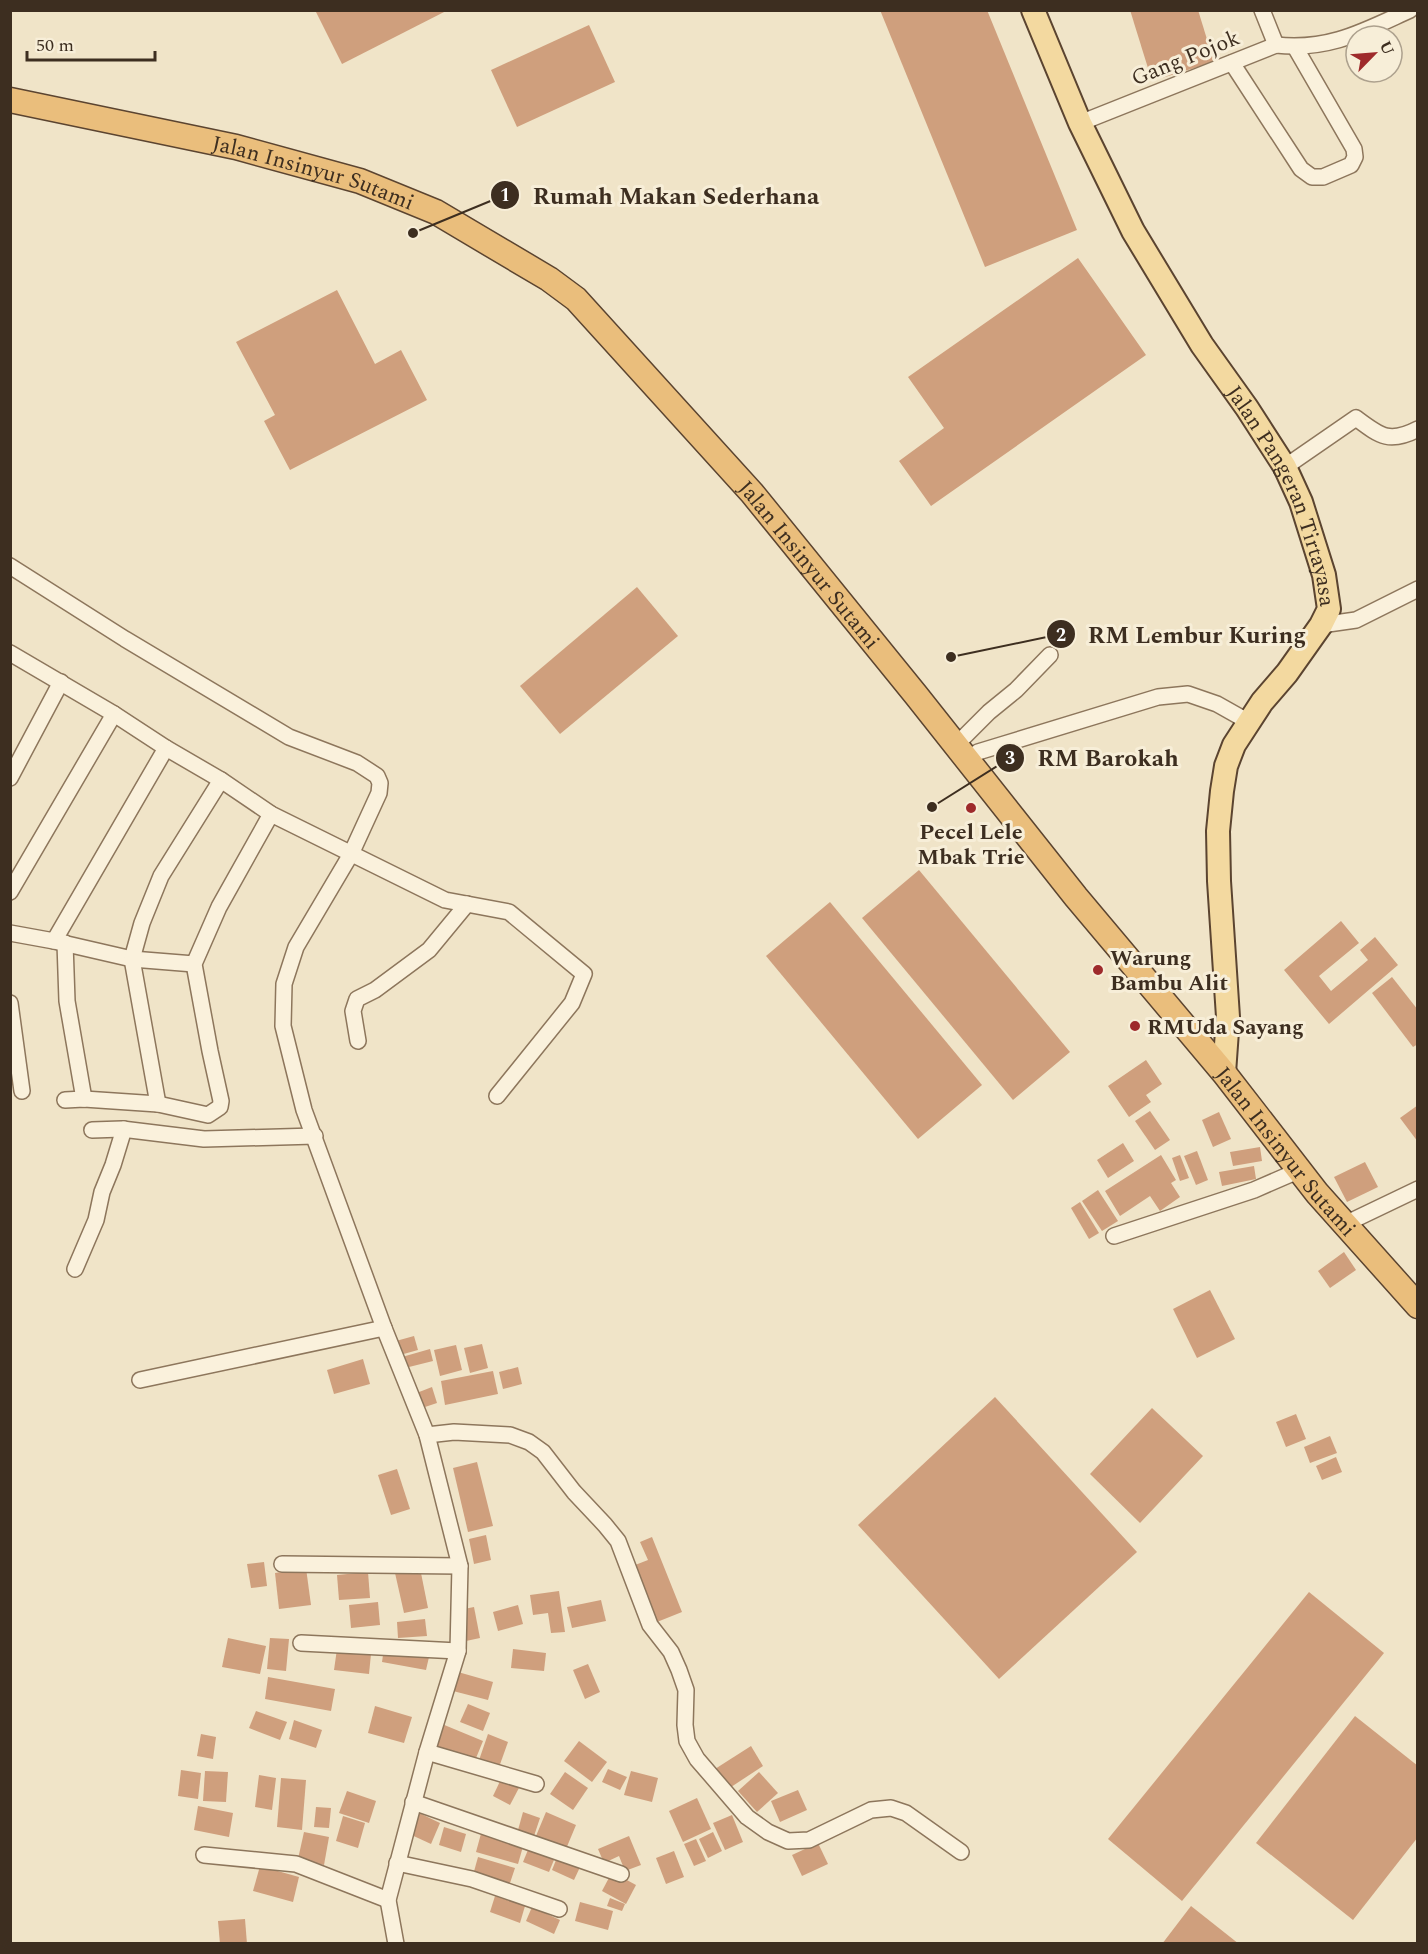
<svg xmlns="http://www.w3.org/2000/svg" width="1428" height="1954" font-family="Spectral,serif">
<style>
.building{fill:#cf9f7d}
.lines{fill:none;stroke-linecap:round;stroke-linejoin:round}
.minor-casing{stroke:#8d765c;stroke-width:18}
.primary-casing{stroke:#5b4430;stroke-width:26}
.trunk-casing{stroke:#5b4430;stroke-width:27}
.minor{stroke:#faf1dc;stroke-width:15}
.primary{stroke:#f3d9a0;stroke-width:22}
.trunk{stroke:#eabe7c;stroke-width:24}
.poi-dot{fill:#9e2a2b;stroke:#f7eed8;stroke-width:2}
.labels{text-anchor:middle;stroke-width:6;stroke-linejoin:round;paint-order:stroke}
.street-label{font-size:22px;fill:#3d2e20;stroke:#f7eed8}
.poi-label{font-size:22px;font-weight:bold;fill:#3d2e20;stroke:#f7eed8;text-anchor:start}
.leader{fill:none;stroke:#3d2e20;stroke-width:2}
.callout-dot{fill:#3d2e20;stroke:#f7eed8;stroke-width:2}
.mark-label{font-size:18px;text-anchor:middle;font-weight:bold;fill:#fff}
.callout-label{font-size:24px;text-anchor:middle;font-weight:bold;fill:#3d2e20;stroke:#f7eed8;stroke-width:6;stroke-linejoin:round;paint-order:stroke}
</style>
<rect width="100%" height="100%" fill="#f0e4c8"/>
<g class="building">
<polygon points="315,10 448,10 342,64"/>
<polygon points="880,10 987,10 1077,230 985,267"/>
<polygon points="1130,10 1198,10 1214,62 1152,81"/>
<polygon points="589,25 615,82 517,127 491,70"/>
<polygon points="1078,258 1146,355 931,506 899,461 944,428 908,377"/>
<polygon points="337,290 375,364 401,350 427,400 290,470 264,421 275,415 236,342"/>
<polygon points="637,587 678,636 560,734 520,686"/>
<polygon points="919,870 1070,1052 1013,1100 862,918"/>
<polygon points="830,902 982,1085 918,1139 766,956"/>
<polygon points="1341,921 1359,943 1319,976 1331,991 1368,960 1360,950 1375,937 1398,965 1329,1024 1284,970"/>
<polygon points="1392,977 1418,1010 1418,1044 1413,1047 1372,993"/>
<polygon points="1146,1060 1162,1084 1146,1095 1151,1102 1129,1117 1108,1086"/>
<polygon points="1418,1105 1418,1142 1400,1118"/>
<polygon points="1150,1111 1170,1140 1155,1150 1135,1121"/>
<polygon points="1219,1112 1231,1139 1213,1147 1202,1120"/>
<polygon points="1123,1143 1134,1161 1108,1178 1097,1160"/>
<polygon points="1260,1147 1262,1161 1233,1166 1230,1152"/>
<polygon points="1197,1151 1208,1180 1196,1185 1184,1156"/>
<polygon points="1161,1155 1176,1180 1171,1183 1180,1197 1160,1211 1150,1196 1120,1216 1105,1191"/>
<polygon points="1180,1155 1189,1178 1180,1181 1172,1158"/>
<polygon points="1365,1162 1378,1187 1347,1202 1334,1177"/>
<polygon points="1254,1166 1256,1179 1222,1186 1219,1172"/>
<polygon points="1098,1190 1118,1221 1102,1231 1082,1201"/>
<polygon points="1080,1202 1099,1233 1089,1239 1071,1208"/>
<polygon points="1344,1252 1356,1270 1330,1288 1318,1271"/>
<polygon points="1210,1290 1235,1339 1197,1358 1173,1309"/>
<polygon points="414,1336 418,1350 400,1355 396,1341"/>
<polygon points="482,1344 488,1368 470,1373 464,1348"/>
<polygon points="456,1345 462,1370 440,1376 434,1350"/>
<polygon points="430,1349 433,1361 405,1368 402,1357"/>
<polygon points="363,1359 370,1384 334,1394 327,1370"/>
<polygon points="518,1367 522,1384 503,1389 499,1372"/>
<polygon points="493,1371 498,1394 445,1405 441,1381"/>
<polygon points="432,1387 437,1403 419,1409 414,1394"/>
<polygon points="995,1397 1137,1552 999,1679 858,1525"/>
<polygon points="1152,1408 1203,1456 1140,1523 1090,1474"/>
<polygon points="1296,1414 1306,1439 1286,1447 1276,1422"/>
<polygon points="1330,1436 1337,1453 1310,1463 1304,1447"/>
<polygon points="1336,1457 1342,1472 1322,1480 1316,1466"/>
<polygon points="477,1462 493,1526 468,1532 453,1468"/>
<polygon points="397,1469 410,1509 391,1515 378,1475"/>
<polygon points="486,1535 491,1560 474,1564 469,1539"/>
<polygon points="652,1537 682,1612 652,1624 630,1567 648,1560 640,1542"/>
<polygon points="264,1562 267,1586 251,1588 247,1564"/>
<polygon points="306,1568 311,1605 279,1609 275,1573"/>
<polygon points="420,1568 428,1608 404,1613 395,1573"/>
<polygon points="368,1572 370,1598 339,1600 337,1575"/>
<polygon points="559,1591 565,1632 551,1633 548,1613 533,1615 530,1595"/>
<polygon points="1309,1592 1384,1653 1182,1901 1108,1839"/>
<polygon points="601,1600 606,1621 572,1628 567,1607"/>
<polygon points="378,1602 380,1625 351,1628 349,1605"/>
<polygon points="518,1605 523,1624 498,1631 493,1612"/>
<polygon points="474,1607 480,1638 466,1641 459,1610"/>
<polygon points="425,1619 427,1636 398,1638 397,1622"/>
<polygon points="228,1638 266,1646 260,1674 222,1667"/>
<polygon points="270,1638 289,1639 286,1671 267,1669"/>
<polygon points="384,1648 429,1657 426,1670 382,1662"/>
<polygon points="337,1649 371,1654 369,1674 334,1670"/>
<polygon points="513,1649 546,1653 544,1671 511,1668"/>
<polygon points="588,1664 600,1692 585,1699 573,1670"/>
<polygon points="458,1672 493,1682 488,1700 453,1691"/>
<polygon points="268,1677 335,1689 331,1711 265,1699"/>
<polygon points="468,1704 490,1713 483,1731 460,1722"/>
<polygon points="375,1706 412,1717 404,1743 368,1733"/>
<polygon points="256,1711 287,1722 280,1740 249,1728"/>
<polygon points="1355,1716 1418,1766 1418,1837 1353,1920 1256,1843"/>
<polygon points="294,1720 322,1730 316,1748 289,1739"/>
<polygon points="442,1724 483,1741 474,1763 433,1746"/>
<polygon points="201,1734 216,1737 213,1759 197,1756"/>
<polygon points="488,1734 508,1742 498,1770 478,1763"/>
<polygon points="579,1741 607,1762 592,1782 564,1761"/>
<polygon points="751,1746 763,1766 728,1789 715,1769"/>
<polygon points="608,1769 627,1777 620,1790 602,1782"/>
<polygon points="181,1770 201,1773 198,1799 178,1796"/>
<polygon points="205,1771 228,1772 226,1802 203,1801"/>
<polygon points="631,1771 658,1778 652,1802 624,1795"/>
<polygon points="565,1772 588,1788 573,1810 550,1794"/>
<polygon points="759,1772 778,1793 757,1812 738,1791"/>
<polygon points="259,1775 276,1778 272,1810 255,1807"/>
<polygon points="502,1777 520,1786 510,1805 493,1796"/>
<polygon points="281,1778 306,1780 302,1830 277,1827"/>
<polygon points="798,1790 807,1810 780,1822 771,1801"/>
<polygon points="347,1791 376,1801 369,1823 339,1813"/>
<polygon points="697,1798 711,1829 683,1842 669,1811"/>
<polygon points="198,1806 233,1813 229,1837 194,1830"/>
<polygon points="316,1807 331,1808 329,1828 314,1827"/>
<polygon points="415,1811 440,1823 431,1844 405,1832"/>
<polygon points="523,1812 540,1818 534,1836 518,1830"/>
<polygon points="546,1812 576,1825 566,1849 536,1836"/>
<polygon points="732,1815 743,1842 725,1850 713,1823"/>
<polygon points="343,1816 365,1823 358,1848 336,1841"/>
<polygon points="444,1827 466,1834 461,1852 439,1845"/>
<polygon points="482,1830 524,1843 518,1864 476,1852"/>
<polygon points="304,1832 329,1837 324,1865 298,1859"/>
<polygon points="713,1832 722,1851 708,1858 699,1839"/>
<polygon points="629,1836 641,1865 625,1871 619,1856 604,1863 598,1849"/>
<polygon points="696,1839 706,1861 694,1866 684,1844"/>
<polygon points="818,1843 828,1864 802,1876 792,1855"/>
<polygon points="530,1845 556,1855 549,1872 523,1862"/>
<polygon points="674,1851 684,1877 666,1884 656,1858"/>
<polygon points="558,1855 581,1865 574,1880 552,1870"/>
<polygon points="478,1857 515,1868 509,1886 473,1875"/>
<polygon points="260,1866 299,1877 293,1902 253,1891"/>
<polygon points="612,1872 636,1885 626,1904 602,1891"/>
<polygon points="495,1896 525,1906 520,1923 490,1912"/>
<polygon points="610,1898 625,1904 622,1911 607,1906"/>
<polygon points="580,1902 613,1911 608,1930 575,1921"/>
<polygon points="1191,1906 1239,1944 1162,1944"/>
<polygon points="532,1907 560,1920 554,1934 526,1921"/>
<polygon points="245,1919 247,1944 220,1944 218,1921"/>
</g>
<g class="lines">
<g class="minor-casing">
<g id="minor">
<polyline points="1262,10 1276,45"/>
<polyline points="1232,63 1301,169 1312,177 1323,177 1351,165 1355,157 1354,149 1295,47"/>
<path d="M 1080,123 L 1276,45 C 1329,51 1364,31 1410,10"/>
<path d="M 1285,467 L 1356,418 C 1380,436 1389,444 1418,429"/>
<polyline points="10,566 125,639 289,737 357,763 377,776 380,783 379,793 351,854 296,947 284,984 283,1026 304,1110 384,1328 427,1435 460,1566 458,1651 427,1752 388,1900 396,1944"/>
<polyline points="1321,625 1356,620 1418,589"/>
<polyline points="10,653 114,714 166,748 221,780 271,814 445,900 509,912 584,974 572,1003 497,1096"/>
<polyline points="956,745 989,712 1016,690 1050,655"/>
<polyline points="166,748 54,941 132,959 194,964"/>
<polyline points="967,759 978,752 1001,745 1158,697 1188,694 1217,704 1249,722"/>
<polyline points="10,778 61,682"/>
<polyline points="10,892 114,714"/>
<polyline points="10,933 54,941"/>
<polyline points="65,943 67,1001 84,1099"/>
<polyline points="10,1003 22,1091"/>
<polyline points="358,1041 353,1011 357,999 375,990 429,950 467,904"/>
<polyline points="65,1100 84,1099 158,1104 208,1115 220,1107 221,1101 210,1051 194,964 219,907 271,814"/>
<polyline points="158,1104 132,959 142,923 161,876 221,780"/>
<polyline points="92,1130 122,1129 204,1139 315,1136"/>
<polyline points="1345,1224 1418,1189"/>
<polyline points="1114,1236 1254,1190 1300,1170"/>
<polyline points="75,1269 96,1220 102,1192 113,1165 124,1129"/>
<polyline points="140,1380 384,1328"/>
<polyline points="427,1435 454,1432 510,1435 529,1442 543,1452 574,1492 605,1525 618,1541 650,1625 671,1652 679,1670 686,1690 685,1725 687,1741 697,1759 747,1817 768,1832 788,1841 809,1840 871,1810 891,1808 906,1813 961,1852"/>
<polyline points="282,1564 460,1566"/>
<polyline points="301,1643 458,1651"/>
<polyline points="427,1752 536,1784"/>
<polyline points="413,1802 621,1874"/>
<polyline points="204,1855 296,1864 388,1900"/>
<polyline points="397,1863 472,1879 559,1909"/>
</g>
</g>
<g class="primary-casing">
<g id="primary">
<path id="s1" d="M 1033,10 L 1080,123 L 1133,231 L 1202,345 L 1247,408 L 1285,467 L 1301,502 L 1324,575 L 1329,609 L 1321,625 L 1287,673 L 1262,702 L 1234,745 L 1226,766 L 1222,791 L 1218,831 L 1219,881 L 1228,1017 L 1224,1073"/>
</g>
</g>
<g class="trunk-casing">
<g id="trunk">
<path id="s2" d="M 10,100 L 236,147 L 360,181 L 436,212 L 549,279 L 576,299 L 752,493 L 916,695 L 1076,897 L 1224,1073 L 1317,1193 L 1418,1306"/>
</g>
</g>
<use href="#minor" class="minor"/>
<use href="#primary" class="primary"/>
<use href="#trunk" class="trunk"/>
</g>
<g class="poi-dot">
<circle cx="971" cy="808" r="6"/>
<circle cx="1098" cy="970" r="6"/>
<circle cx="1135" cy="1026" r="6"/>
</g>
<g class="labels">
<g class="street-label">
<text transform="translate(1185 57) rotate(-22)" y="8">Gang Pojok</text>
<text dy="8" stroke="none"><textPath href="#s2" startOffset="312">Jalan Insinyur Sutami</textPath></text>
<text dy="8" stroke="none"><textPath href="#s1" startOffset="549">Jalan Pangeran Tirtayasa</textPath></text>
<text dy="8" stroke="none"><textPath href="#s2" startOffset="960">Jalan Insinyur Sutami</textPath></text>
<text dy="8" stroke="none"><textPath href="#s2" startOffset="1716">Jalan Insinyur Sutami</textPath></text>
</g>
<g class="poi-label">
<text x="971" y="839" text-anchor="middle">Pecel Lele<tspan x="971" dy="25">Mbak Trie</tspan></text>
<text x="1110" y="965">Warung<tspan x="1110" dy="25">Bambu Alit</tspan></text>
<text x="1147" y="1034">RMUda Sayang</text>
</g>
</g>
<path class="leader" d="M413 233L505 195M951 657L1061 634M932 807L1010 758"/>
<g class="callout-dot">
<circle cx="413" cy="233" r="6"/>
<circle cx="951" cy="657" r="6"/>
<circle cx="932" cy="807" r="6"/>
<circle cx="505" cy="195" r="15"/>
<circle cx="1061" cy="634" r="15"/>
<circle cx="1010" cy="758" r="15"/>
</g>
<g class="mark-label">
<text x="505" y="201">1</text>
<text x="1061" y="641">2</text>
<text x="1010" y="764">3</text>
</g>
<g class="callout-label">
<text x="676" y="204">Rumah Makan Sederhana</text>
<text x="1197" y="643">RM Lembur Kuring</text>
<text x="1108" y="766">RM Barokah</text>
</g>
<rect width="1428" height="1954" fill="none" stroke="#3d2e20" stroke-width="24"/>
<g transform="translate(1374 54) rotate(65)"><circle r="28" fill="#f7eed8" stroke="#ada18e" stroke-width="1.5"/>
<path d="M0-4.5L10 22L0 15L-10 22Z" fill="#9e2a2b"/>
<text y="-9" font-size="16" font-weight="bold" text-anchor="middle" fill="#3d2e20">U</text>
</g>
<path d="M27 51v9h128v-9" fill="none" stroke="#3d2e20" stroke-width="3"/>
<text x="36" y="51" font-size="18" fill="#3d2e20" stroke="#f7eed8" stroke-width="4.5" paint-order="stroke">50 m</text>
</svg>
